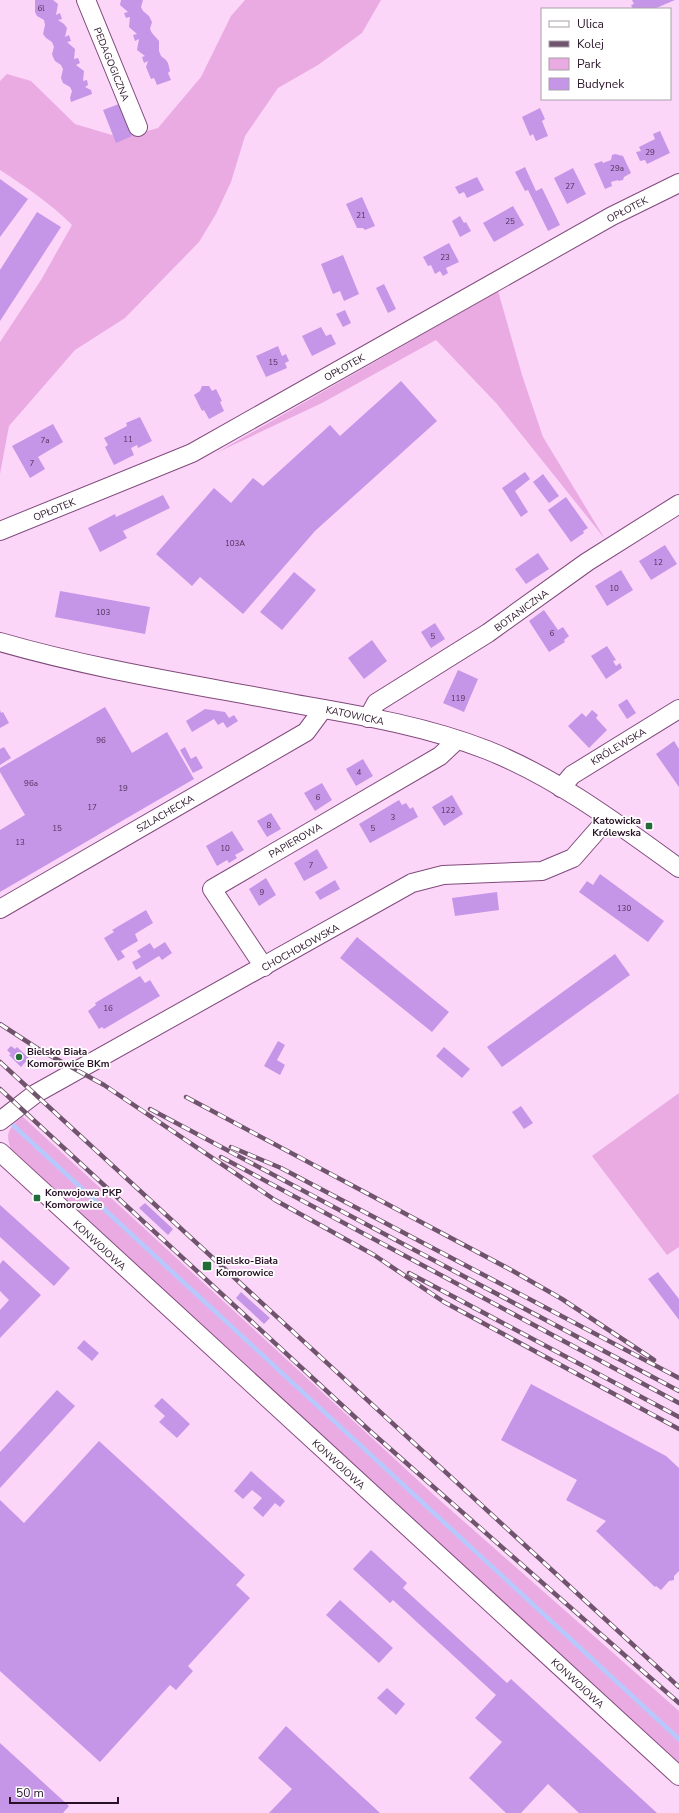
<svg xmlns="http://www.w3.org/2000/svg" width="679" height="1813" font-family="'Nunito Sans',sans-serif">
<style>
.green{fill:#eaabe3}
.lines{fill:none;stroke-linecap:round;stroke-linejoin:round}
.stream{stroke:#b7c9fc;stroke-width:4.5}
.building{fill:#c595e8}
.minor-casing{stroke:#814a7c;stroke-width:20}
.minor{stroke:#fff;stroke-width:18}
.rail-casing{stroke:#70546d;stroke-width:4.5}
.rail{stroke:#fff;stroke-width:3;stroke-dasharray:9;stroke-linecap:butt}
.poi-dot{fill:#236c39;stroke:#fff;stroke-width:1.5}
.labels{text-anchor:middle;stroke-width:3.5;stroke-linejoin:round;paint-order:stroke}
.number-label{font-size:8px;fill:#503357}
.street-label{font-size:10px;fill:#291227;stroke:#fff}
.poi-label{font-size:10px;font-weight:bold;fill:#291227;stroke:#fff;text-anchor:start}
</style>
<rect width="100%" height="100%" fill="#fcd6f8"/>
<g class="green">
<path d="M 245,0 L 381,0 L 362,33 L 318,65 L 278,88 L 245,136 L 231,182 L 216,214 L 199,242 L 125,318 L 75,350 L 9,426 L 0,474 L 0,342 L 41,280 L 72,225 C 50,203 26,187 0,170 L 0,81 L 7,74 L 31,81 L 75,124 L 122,138 L 158,128 L 201,77 L 231,16 Z"/>
<polygon points="498,291 522,375 543,437 605,539 497,404 436,340 322,403 216,453"/>
<polygon points="679,1093 679,1247 667,1255 592,1156"/>
<path d="M 22,1116 L 435,1496 L 679,1711 L 679,1766 L 12,1153 C 5,1133 7,1130 22,1116 Z"/>
</g>
<g class="lines">
<polyline class="stream" points="14,1126 679,1739"/>
</g>
<g class="building">
<polygon points="35,0 53,0 58,4 56,15 60,13 62,19 58,20 64,24 67,28 65,37 69,35 71,41 67,42 75,49 74,59 78,58 80,63 76,65 84,71 83,81 87,80 88,85 85,87 91,90 92,94 71,102 70,98 72,91 70,87 63,83 61,78 63,69 61,65 55,61 53,57 52,54 54,47 52,42 46,38 43,34 45,25 44,20 37,16 35,12"/>
<polygon points="121,0 143,0 141,7 143,11 149,16 152,22 150,29 152,33 159,41 159,51 161,56 166,60 168,63 170,71 168,73 171,80 157,85 154,78 151,79 146,67 148,61 144,63 142,57 145,56 137,50 139,39 135,41 133,35 137,34 129,27 130,17 126,18 124,13 128,12 120,5"/>
<polygon points="632,0 675,0 654,9 633,9 631,5 634,4"/>
<polygon points="119,104 132,136 116,143 103,110"/>
<polygon points="540,108 545,119 542,121 548,136 536,141 533,134 530,136 522,117"/>
<polygon points="660,131 670,153 647,164 645,160 640,161 636,152 641,151 639,147 655,139 653,134"/>
<polygon points="615,154 623,156 631,173 624,177 623,180 618,181 618,180 611,182 612,186 605,189 594,164 602,161 603,163 611,160 612,155"/>
<polygon points="525,167 536,191 542,188 560,225 548,231 528,190 525,191 515,172"/>
<polygon points="573,168 586,194 567,204 554,178"/>
<polygon points="477,177 484,190 467,198 464,192 459,194 455,187"/>
<polygon points="0,179 28,199 0,237"/>
<polygon points="362,197 375,226 365,230 363,228 357,228 346,204"/>
<polygon points="513,206 524,225 494,242 483,223"/>
<polygon points="37,212 61,227 0,321 0,270"/>
<polygon points="460,216 464,223 466,222 471,231 460,237 452,221"/>
<polygon points="449,243 459,262 446,268 448,273 443,276 440,271 435,274 431,265 428,266 423,257"/>
<polygon points="343,255 359,294 344,301 340,291 333,294 321,264"/>
<polygon points="384,284 396,309 388,313 376,288"/>
<polygon points="345,310 351,323 343,327 336,314"/>
<polygon points="321,327 326,336 331,334 336,344 312,356 302,336"/>
<polygon points="278,346 282,356 286,354 289,361 285,363 287,368 266,377 256,356"/>
<polygon points="401,381 437,421 315,531 243,614 200,577 192,586 156,554 214,488 231,503 253,478 263,486 330,425 340,436"/>
<polygon points="202,386 209,386 212,391 216,389 222,401 220,402 224,411 209,419 204,410 202,411 194,395 200,391"/>
<polygon points="140,417 152,441 138,448 137,445 131,448 134,455 114,465 105,447 108,445 104,438 127,426 126,423"/>
<polygon points="53,424 63,442 38,457 45,469 30,478 12,446"/>
<polygon points="525,472 530,479 515,491 528,512 521,517 502,488"/>
<polygon points="543,474 559,496 549,503 533,482"/>
<polygon points="163,495 170,508 123,531 127,538 100,552 88,528 115,514 116,517"/>
<polygon points="566,497 588,528 583,531 584,533 571,542 548,510"/>
<polygon points="665,545 677,564 651,580 639,561"/>
<polygon points="538,553 549,569 526,584 515,569"/>
<polygon points="621,570 633,590 607,606 595,586"/>
<polygon points="294,572 316,590 282,630 260,612"/>
<polygon points="60,591 150,607 145,634 55,617"/>
<polygon points="544,610 558,630 563,627 569,636 564,640 565,642 549,652 529,621"/>
<polygon points="435,623 445,639 431,648 421,632"/>
<polygon points="372,640 387,661 364,679 348,658"/>
<polygon points="607,646 616,660 613,661 616,666 620,663 622,668 606,679 591,656"/>
<polygon points="458,670 478,679 464,712 443,703"/>
<polygon points="627,699 636,713 627,719 618,705"/>
<polygon points="105,707 132,753 167,732 194,779 0,892 0,830 25,815 0,772 0,768"/>
<polygon points="205,709 225,712 229,718 234,715 238,721 227,728 223,722 218,725 214,719 192,732 186,721"/>
<polygon points="0,710 1,713 3,712 9,723 0,728"/>
<polygon points="592,710 598,715 596,718 607,730 589,748 568,726 582,713 586,717"/>
<polygon points="674,741 679,749 679,787 656,754"/>
<polygon points="4,747 11,758 0,765 0,749"/>
<polygon points="185,747 191,759 196,756 203,768 193,773 180,750"/>
<polygon points="363,759 373,776 356,786 346,769"/>
<polygon points="322,783 332,800 315,811 304,793"/>
<polygon points="452,795 463,814 444,826 432,807"/>
<polygon points="399,800 402,805 406,803 410,809 413,807 418,817 370,843 359,824"/>
<polygon points="271,813 281,829 267,837 257,821"/>
<polygon points="232,831 244,850 235,855 237,858 229,863 227,860 217,866 206,846"/>
<polygon points="317,849 328,868 304,881 294,863"/>
<polygon points="600,874 664,921 648,942 579,892 587,881 593,885"/>
<polygon points="266,878 276,895 259,906 249,889"/>
<polygon points="335,880 340,889 320,900 315,892"/>
<polygon points="497,892 499,910 455,916 452,898"/>
<polygon points="146,910 153,923 135,934 138,941 121,951 125,957 118,961 104,938 114,932 112,930"/>
<polygon points="357,937 449,1012 432,1032 340,958"/>
<polygon points="165,942 172,953 162,960 159,956 136,970 132,962 141,957 137,951 150,943 154,949"/>
<polygon points="615,954 630,975 502,1067 487,1047"/>
<polygon points="140,976 145,983 150,980 160,996 104,1029 102,1027 99,1029 88,1011 96,1005 95,1003"/>
<polygon points="278,1041 285,1045 277,1060 285,1065 280,1075 264,1066"/>
<polygon points="11,1046 15,1049 17,1047 29,1058 21,1067 9,1055 11,1054 7,1050"/>
<polygon points="444,1047 470,1069 462,1078 436,1056"/>
<polygon points="521,1106 533,1123 524,1129 512,1112"/>
<polygon points="145,1203 173,1229 168,1235 139,1208"/>
<polygon points="0,1205 70,1268 54,1286 0,1237"/>
<polygon points="3,1260 41,1295 0,1338 0,1310 9,1300 0,1291 0,1264"/>
<polygon points="658,1272 679,1299 679,1320 648,1279"/>
<polygon points="241,1292 270,1318 264,1324 236,1298"/>
<polygon points="84,1340 99,1353 92,1361 77,1348"/>
<polygon points="531,1384 666,1456 679,1468 679,1571 674,1576 674,1580 669,1581 661,1590 656,1586 655,1587 596,1531 606,1521 566,1500 577,1480 501,1440"/>
<polygon points="57,1390 75,1406 0,1488 0,1452"/>
<polygon points="162,1398 190,1424 177,1438 159,1422 165,1416 154,1406"/>
<polygon points="99,1441 245,1575 236,1585 250,1598 188,1666 193,1671 176,1690 170,1685 100,1762 0,1671 0,1500 24,1523"/>
<polygon points="251,1471 285,1501 280,1507 275,1503 263,1517 253,1508 262,1498 252,1490 243,1499 234,1491"/>
<polygon points="371,1550 407,1583 403,1588 507,1683 511,1679 657,1813 579,1813 548,1784 521,1813 506,1813 469,1778 502,1742 475,1718 496,1695 393,1600 390,1603 353,1569"/>
<polygon points="340,1600 393,1648 379,1663 326,1615"/>
<polygon points="387,1688 405,1704 396,1715 377,1698"/>
<polygon points="286,1726 380,1813 269,1813 292,1789 258,1758"/>
<polygon points="0,1743 69,1806 63,1813 0,1813"/>
</g>
<g class="lines">
<g class="minor-casing">
<g id="minor">
<polyline points="86,0 138,127"/>
<polyline points="0,531 192,453 612,216 679,183"/>
<path d="M 0,642 C 97,670 197,685 296,704 C 359,715 426,726 487,750 C 557,778 618,824 679,868"/>
<polyline points="368,718 376,703 488,633 587,562 679,504"/>
<polyline points="561,788 572,775 679,709"/>
<polyline points="0,909 306,732 323,709"/>
<polyline points="264,967 212,889 440,756 457,740"/>
<polyline points="0,1121 35,1094 412,883 443,875 542,871 573,858 608,818"/>
<polyline points="0,1152 679,1776"/>
</g>
</g>
<use href="#minor" class="minor"/>
<g class="rail-casing">
<g id="rail">
<polyline points="0,1024 40,1050 104,1085 275,1200 374,1255 444,1302 679,1429"/>
<polyline points="0,1062 679,1687"/>
<polyline points="0,1089 370,1431 679,1703"/>
<polyline points="186,1097 513,1271 562,1299 654,1360"/>
<polyline points="150,1109 679,1391"/>
<polyline points="231,1147 281,1168 679,1378"/>
<polyline points="221,1157 679,1403"/>
<polyline points="409,1273 679,1417"/>
</g>
</g>
<use href="#rail" class="rail"/>
</g>
<g class="poi-dot">
<rect x="645" y="822" width="8" height="8" rx="2"/>
<circle cx="19" cy="1057" r="4"/>
<rect x="33" y="1194" width="8" height="8" rx="2"/>
<rect x="202" y="1261" width="10" height="10" rx="2"/>
</g>
<g class="labels">
<g class="number-label">
<text x="41" y="11">6l</text>
<text x="650" y="155">29</text>
<text x="617" y="171">29a</text>
<text x="570" y="189">27</text>
<text x="361" y="218">21</text>
<text x="510" y="224">25</text>
<text x="445" y="260">23</text>
<text x="273" y="365">15</text>
<text x="128" y="442">11</text>
<text x="45" y="443">7a</text>
<text x="32" y="466">7</text>
<text x="235" y="546">103A</text>
<text x="658" y="565">12</text>
<text x="614" y="591">10</text>
<text x="103" y="615">103</text>
<text x="552" y="636">6</text>
<text x="433" y="639">5</text>
<text x="458" y="701">119</text>
<text x="101" y="743">96</text>
<text x="359" y="775">4</text>
<text x="31" y="786">96a</text>
<text x="123" y="791">19</text>
<text x="318" y="800">6</text>
<text x="92" y="810">17</text>
<text x="448" y="813">122</text>
<text x="393" y="820">3</text>
<text x="269" y="828">8</text>
<text x="57" y="831">15</text>
<text x="373" y="831">5</text>
<text x="20" y="845">13</text>
<text x="225" y="851">10</text>
<text x="311" y="868">7</text>
<text x="262" y="895">9</text>
<text x="624" y="911">130</text>
<text x="108" y="1011">16</text>
</g>
<g class="street-label">
<text transform="translate(112 64) rotate(68)" y="4">PEDAGOGICZNA</text>
<text transform="translate(627 209) rotate(-27)" y="4">OPŁOTEK</text>
<text transform="translate(344 367) rotate(-29)" y="4">OPŁOTEK</text>
<text transform="translate(54 509) rotate(-22)" y="4">OPŁOTEK</text>
<text transform="translate(521 610) rotate(-36)" y="4">BOTANICZNA</text>
<text transform="translate(355 715) rotate(12)" y="4">KATOWICKA</text>
<text transform="translate(618 746) rotate(-31)" y="4">KRÓLEWSKA</text>
<text transform="translate(165 813) rotate(-30)" y="4">SZLACHECKA</text>
<text transform="translate(295 840) rotate(-30)" y="4">PAPIEROWA</text>
<text transform="translate(300 947) rotate(-29)" y="4">CHOCHOŁOWSKA</text>
<text transform="translate(100 1245) rotate(43)" y="4">KONWOJOWA</text>
<text transform="translate(339 1464) rotate(43)" y="4">KONWOJOWA</text>
<text transform="translate(578 1683) rotate(43)" y="4">KONWOJOWA</text>
</g>
<g class="poi-label">
<text x="641" y="824" text-anchor="end">Katowicka<tspan x="641" dy="12">Królewska</tspan></text>
<text x="27" y="1055">Bielsko Biała<tspan x="27" dy="12">Komorowice BKm</tspan></text>
<text x="45" y="1196">Konwojowa PKP<tspan x="45" dy="12">Komorowice</tspan></text>
<text x="216" y="1264">Bielsko-Biała<tspan x="216" dy="12">Komorowice</tspan></text>
</g>
</g>
<rect x="541" y="8" width="130" height="92" fill="#ffffff" stroke="#a9a0a9"/>
<rect x="549" y="21" width="20" height="6" fill="#ffffff" stroke="#a9a0a9"/>
<text x="577" y="28" font-size="12" fill="#291227">Ulica</text>
<rect x="549" y="41" width="20" height="6" fill="#70546d" stroke="#a9a0a9"/>
<text x="577" y="48" font-size="12" fill="#291227">Kolej</text>
<rect x="549" y="58" width="20" height="12" fill="#eaabe3" stroke="#a9a0a9"/>
<text x="577" y="68" font-size="12" fill="#291227">Park</text>
<rect x="549" y="78" width="20" height="12" fill="#c595e8" stroke="#a9a0a9"/>
<text x="577" y="88" font-size="12" fill="#291227">Budynek</text>
<path d="M10 1797v6h108v-6" fill="none" stroke="#291227" stroke-width="2"/>
<text x="16" y="1797" font-size="12" fill="#291227" stroke="#ffffff" stroke-width="3" paint-order="stroke">50 m</text>
</svg>
